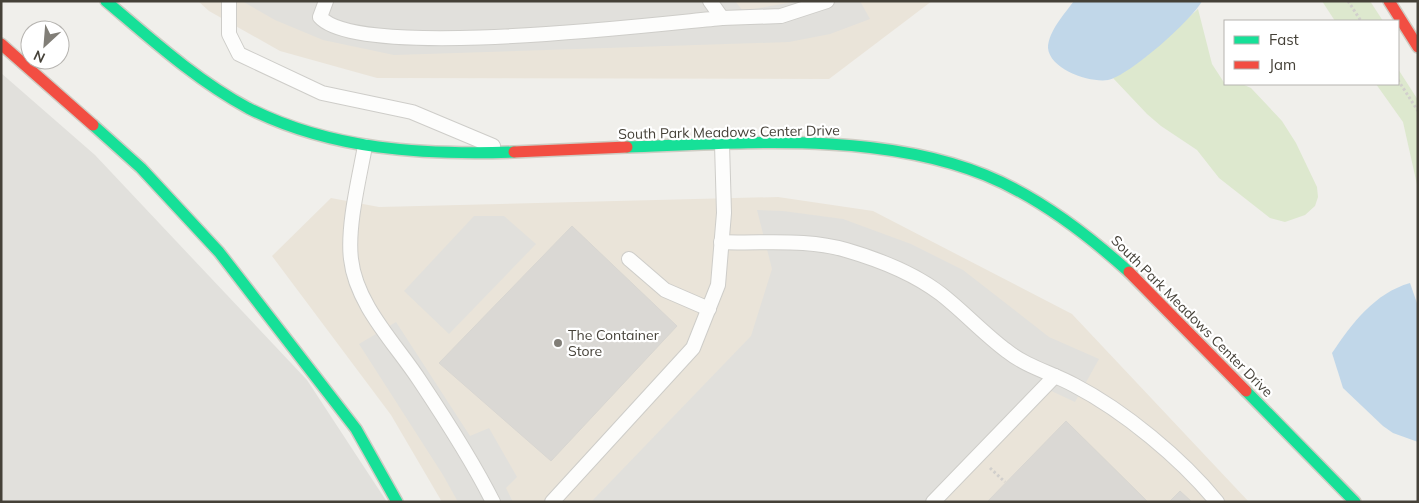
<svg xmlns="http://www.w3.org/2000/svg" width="1419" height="503" font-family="Mulish,sans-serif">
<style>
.commercial{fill:#eae4d9}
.green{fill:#dde8ce}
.parking{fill:#e1e0dc}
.water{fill:#c1d7e9}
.building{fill:#dad8d4;stroke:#d8d6d1}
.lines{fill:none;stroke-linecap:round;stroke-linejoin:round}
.lane-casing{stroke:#cecdc9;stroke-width:16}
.fast-casing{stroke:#ceccc3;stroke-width:14}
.jam-casing{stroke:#ceccc3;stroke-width:14}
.path{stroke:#d1cfcc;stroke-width:3;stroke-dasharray:2.5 2.5;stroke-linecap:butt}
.lane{stroke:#fdfdfc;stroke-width:14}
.fast{stroke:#16e098;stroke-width:11}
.jam{stroke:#f24e42;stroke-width:11}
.poi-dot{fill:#817e77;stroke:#fff;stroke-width:2}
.labels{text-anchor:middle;stroke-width:4.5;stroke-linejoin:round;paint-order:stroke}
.street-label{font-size:14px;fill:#454138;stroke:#fff}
.poi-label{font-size:14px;fill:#454138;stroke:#fff;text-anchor:start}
</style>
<rect width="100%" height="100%" fill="#f0efeb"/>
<g class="commercial">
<polygon points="198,1 932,1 829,79 377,78 280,51 209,11"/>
<polygon points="778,197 873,211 1072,314 1249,502 442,502 391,415 272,256 331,198 379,207"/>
</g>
<g class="green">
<polygon points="1322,1 1370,1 1383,21 1335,21"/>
<polygon points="1198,9 1212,64 1225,84 1242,84 1251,88 1282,121 1296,143 1317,187 1318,197 1315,206 1305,215 1285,222 1270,218 1219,178 1197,150 1161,126 1147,114 1113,78 1144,58"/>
<polygon points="1398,69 1418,100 1418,189 1403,122 1376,84 1398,84"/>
</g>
<g class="parking">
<polygon points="242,1 735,1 743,11 799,1 860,1 870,19 830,34 789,42 394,55 323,40 275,20"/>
<polygon points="1,73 95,155 307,380 387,502 1,502"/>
<polygon points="757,210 783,211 843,219 911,244 963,270 1049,337 1099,359 1075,402 1047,389 938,502 591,502 751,336 772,269"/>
<polygon points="474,216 504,216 536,244 449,334 404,291"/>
<polygon points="396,322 470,436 489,428 517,477 506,488 513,502 458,502 443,475 359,344"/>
</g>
<g class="water">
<path d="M 1074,1 L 1202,1 C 1192,20 1129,76 1108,80 C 1091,83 1050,70 1048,48 C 1048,32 1065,13 1074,1 Z"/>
<path d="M 1410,283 L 1418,306 L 1418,442 L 1393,433 L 1383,426 L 1343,388 L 1332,353 C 1352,323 1375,293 1410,283 Z"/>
</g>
<g class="building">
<polygon points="572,226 677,326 551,461 439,363"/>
<polygon points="1066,421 1148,502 987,502"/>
<polygon points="1180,491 1192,502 1169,502"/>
</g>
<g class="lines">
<g class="lane-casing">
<g id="lane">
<polyline points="229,1 229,34 239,54 322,93 412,112 493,146"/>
<path d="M 326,1 L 320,17 C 358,61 656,24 722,18"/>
<polyline points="710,1 722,18 781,16 827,1"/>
<path d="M 365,146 C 359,179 347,227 351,259 C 356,305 396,344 420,381 C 446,420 472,460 493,502"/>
<path d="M 721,242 C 762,244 806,238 846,250 C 877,259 915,274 941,294 C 964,312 984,334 1007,351 C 1027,367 1052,373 1074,385 C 1124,411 1181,458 1217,502"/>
<polyline points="629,259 665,290 709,309"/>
<polyline points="552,502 693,348 718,285 724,213 722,144"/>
<polyline points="933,502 1055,376"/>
</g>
</g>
<g class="fast-casing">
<g id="fast">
<path d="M 106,1 C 151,39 196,80 248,108 C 331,150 422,155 514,152"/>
<polyline points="93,125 141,168 219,252 356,429 397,502"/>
<path d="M 627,147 C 741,143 877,131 985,175 C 1039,197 1086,233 1129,272"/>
<polyline points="1246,391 1355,502"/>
</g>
</g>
<g class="jam-casing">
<g id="jam">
<polyline points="1389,1 1418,47"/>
<polyline points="1,44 93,125"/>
<polyline points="514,152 627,147"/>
<polyline points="1129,272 1246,391"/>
</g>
</g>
<g class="path">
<polyline points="1348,1 1361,21"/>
<polyline points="1398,80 1418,111"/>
<polyline points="990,468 1005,482"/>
</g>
<use href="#lane" class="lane"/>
<use href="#fast" class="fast"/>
<use href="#jam" class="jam"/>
</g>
<circle class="poi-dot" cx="558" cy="343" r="5"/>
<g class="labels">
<g class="street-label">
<text transform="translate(729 132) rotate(-1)" y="5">South Park Meadows Center Drive</text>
<text transform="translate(1192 316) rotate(45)" y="5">South Park Meadows Center Drive</text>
</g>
<g class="poi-label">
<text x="568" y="340">The Container<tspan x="568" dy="16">Store</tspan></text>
</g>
</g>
<rect width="1419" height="503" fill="none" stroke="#454138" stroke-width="5"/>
<rect x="1224" y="20" width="175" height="65" fill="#ffffff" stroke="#b5b3af"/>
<rect x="1234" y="36" width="25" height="8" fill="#16e098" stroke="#b5b3af"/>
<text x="1269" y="45" font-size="15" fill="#454138">Fast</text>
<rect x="1234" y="61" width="25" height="8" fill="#f24e42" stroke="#b5b3af"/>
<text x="1269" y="70" font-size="15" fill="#454138">Jam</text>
<g transform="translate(45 45) rotate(206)"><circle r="24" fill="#ffffff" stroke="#b5b3af"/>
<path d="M0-4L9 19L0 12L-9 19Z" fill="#817e77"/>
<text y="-8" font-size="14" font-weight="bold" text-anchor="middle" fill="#454138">N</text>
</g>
</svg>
